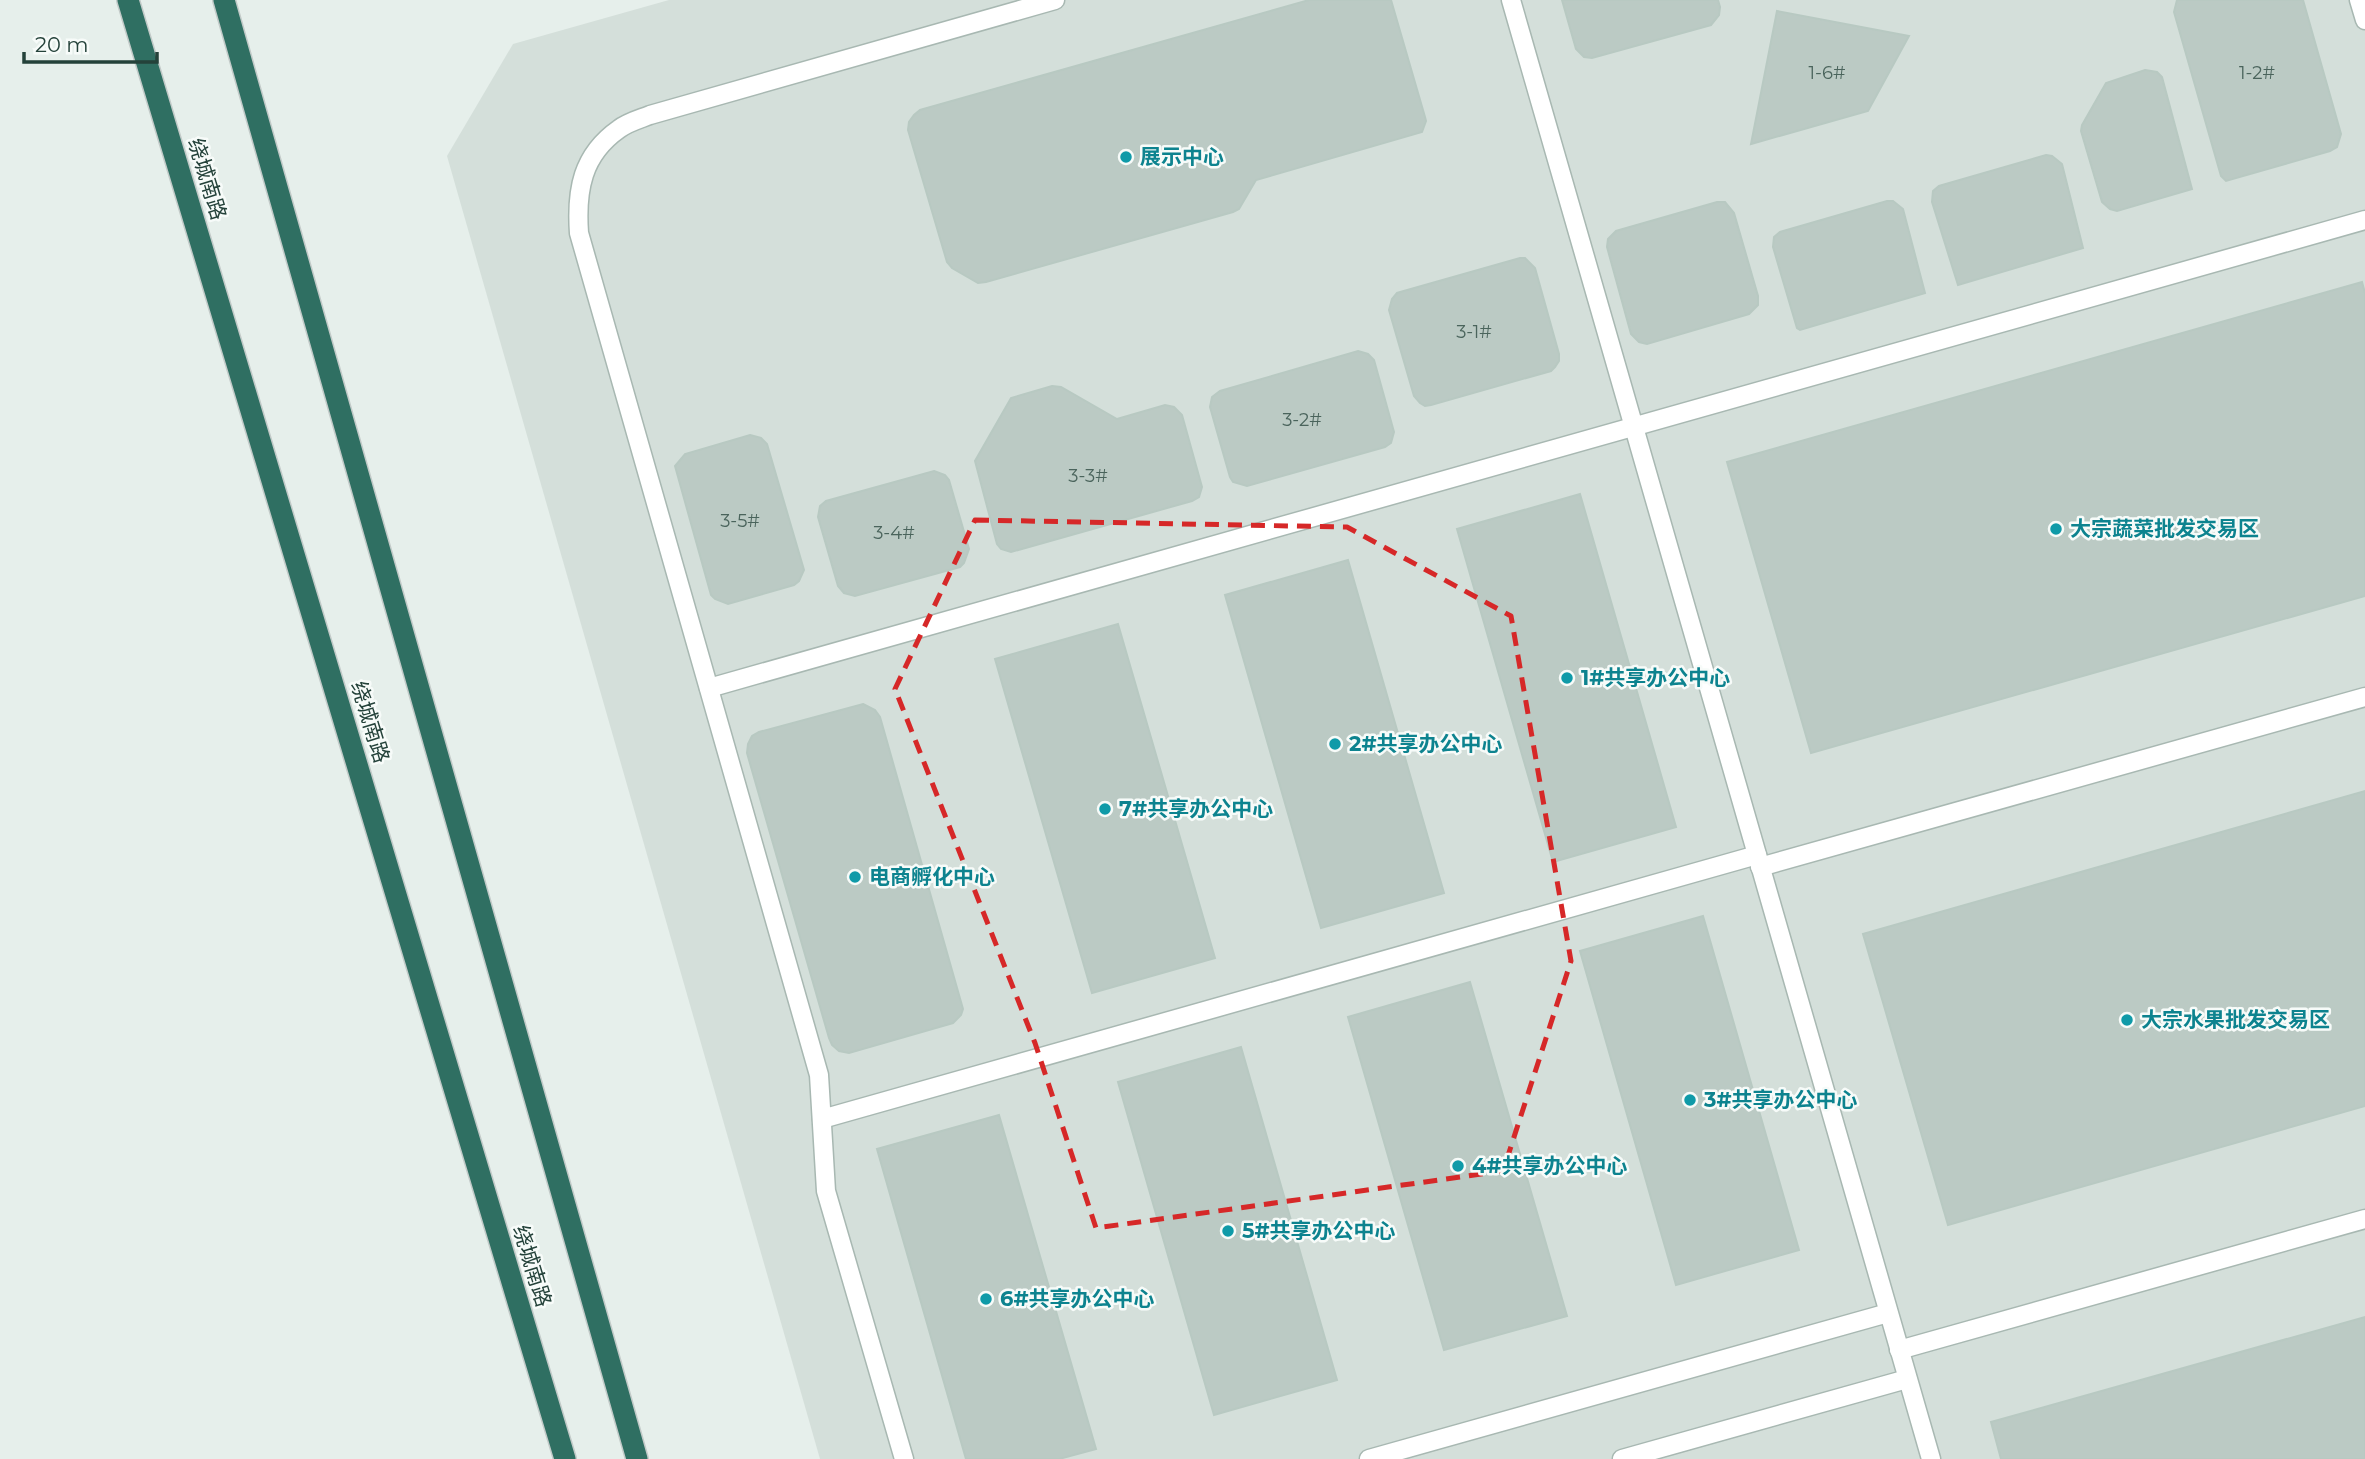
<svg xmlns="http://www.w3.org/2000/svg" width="2365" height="1459" font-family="Montserrat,'Noto Sans SC',sans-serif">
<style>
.built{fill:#d4dfda}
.building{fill:#bbcac4;stroke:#b8c9c2;stroke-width:2}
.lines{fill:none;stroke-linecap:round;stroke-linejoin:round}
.lane-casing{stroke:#a8b8b2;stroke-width:21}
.highway-casing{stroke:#c2cac8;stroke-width:24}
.lane{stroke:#fff;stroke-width:18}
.highway{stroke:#2f6f62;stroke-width:21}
.marked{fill:none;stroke:#d62828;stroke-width:5;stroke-dasharray:14 9;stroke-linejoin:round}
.culture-dot{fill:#0f9aa8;stroke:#f7fbf9;stroke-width:2.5}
.labels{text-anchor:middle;stroke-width:5;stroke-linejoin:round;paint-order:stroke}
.number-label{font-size:18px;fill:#4a645c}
.culture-label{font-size:21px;font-weight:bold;fill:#0d838f;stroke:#f7fbf9;text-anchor:start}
.street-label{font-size:21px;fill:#24423a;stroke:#f7fbf9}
</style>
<rect width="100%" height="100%" fill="#e6efeb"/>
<polygon class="built" points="669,0 2365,0 2365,1459 820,1459 447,156 513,44"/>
<g class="building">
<polygon points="1309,0 1391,0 1425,117 1426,121 1422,132 1256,180 1239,209 1233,212 986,282 978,283 952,268 947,262 908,130 909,122 914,115 920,110"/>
<polygon points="1562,0 1718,0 1720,7 1719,15 1711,25 1592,58 1584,57 1576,49"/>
<polygon points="2177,0 2303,0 2341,134 2337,147 2330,151 2226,181 2221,176 2174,12"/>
<polygon points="1777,11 1909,36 1868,111 1751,144"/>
<polygon points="2145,70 2157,72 2162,77 2192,189 2117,211 2110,209 2102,202 2081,131 2082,125 2106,83"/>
<polygon points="2046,155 2052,156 2062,164 2083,248 1958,285 1932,202 1933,191 1939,186"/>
<polygon points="1887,201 1893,201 1903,209 1925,293 1800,330 1797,328 1773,247 1774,237 1780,232"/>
<polygon points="1717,202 1725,202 1734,213 1758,296 1758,305 1749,314 1647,344 1639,342 1631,334 1607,247 1608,239 1616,231"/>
<polygon points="1520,258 1525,258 1535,268 1559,354 1559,361 1555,367 1551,371 1431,405 1425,406 1420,403 1414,396 1389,310 1392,299 1397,293"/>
<polygon points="2362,282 2365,293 2365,596 1811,753 1727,462"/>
<polygon points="1358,351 1368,354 1374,360 1394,432 1391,443 1385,447 1247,486 1233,482 1230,477 1210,407 1212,397 1220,391"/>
<polygon points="1052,386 1061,387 1117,419 1165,405 1174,407 1182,415 1202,487 1199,497 1192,501 1011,552 1001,549 997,544 975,461 1011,398"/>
<polygon points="750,435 761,438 767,444 804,570 799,581 794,585 728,604 715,599 711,595 675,466 685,454"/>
<polygon points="934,471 945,475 949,480 969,549 964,563 960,567 855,596 844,593 838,586 818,517 820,506 826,501"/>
<polygon points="1580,494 1676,827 1553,862 1457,529"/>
<polygon points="1348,560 1444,893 1321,928 1225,595"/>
<polygon points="1118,624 1215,958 1092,993 995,659"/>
<polygon points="863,704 875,710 880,717 963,1009 961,1015 953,1023 849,1053 839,1051 832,1045 829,1038 747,753 748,744 752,736 759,732"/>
<polygon points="2365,791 2365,1106 1948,1225 1863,934"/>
<polygon points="1703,916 1799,1250 1676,1285 1580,951"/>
<polygon points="1470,982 1567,1316 1444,1350 1348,1017"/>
<polygon points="1241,1047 1337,1380 1214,1415 1118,1082"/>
<polygon points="999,1115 1096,1449 1059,1459 966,1459 877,1149"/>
<polygon points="2365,1317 2365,1459 2001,1459 1991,1422"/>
</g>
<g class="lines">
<g class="lane-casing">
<g id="lane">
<polyline points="1511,0 1931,1459"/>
<polyline points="2359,0 2365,20"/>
<polyline points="709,688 2365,220"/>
<polyline points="1760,867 2365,697"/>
<polyline points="822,1119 1757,855"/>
<polyline points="1899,1350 2365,1219"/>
<path d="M 904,1459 L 826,1191 L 819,1075 L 579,233 C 576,190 582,155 619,129 C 628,122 640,119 650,115 L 1055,0"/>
<polyline points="1369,1459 1888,1313"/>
<polyline points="1622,1459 1907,1379"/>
</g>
</g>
<g class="highway-casing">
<g id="highway">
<polyline points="128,0 565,1459"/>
<polyline points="224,0 637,1459"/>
</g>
</g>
<use href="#lane" class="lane"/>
<use href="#highway" class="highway"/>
</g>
<path class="marked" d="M 975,520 L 1347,527 L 1511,616 L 1571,961 L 1503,1171 L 1096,1228 L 1035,1043 L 895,689 Z"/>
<g class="culture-dot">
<circle cx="1126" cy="157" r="7"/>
<circle cx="2056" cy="529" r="7"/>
<circle cx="1567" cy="678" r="7"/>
<circle cx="1335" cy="744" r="7"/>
<circle cx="1105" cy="809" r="7"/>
<circle cx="855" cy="877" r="7"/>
<circle cx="2127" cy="1020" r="7"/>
<circle cx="1690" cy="1100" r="7"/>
<circle cx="1458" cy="1166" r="7"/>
<circle cx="1228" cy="1231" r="7"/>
<circle cx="986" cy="1299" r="7"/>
</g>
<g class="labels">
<g class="number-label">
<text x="1827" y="79">1-6#</text>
<text x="2257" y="79">1-2#</text>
<text x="1474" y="338">3-1#</text>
<text x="1302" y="426">3-2#</text>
<text x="1088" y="482">3-3#</text>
<text x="740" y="527">3-5#</text>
<text x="894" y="539">3-4#</text>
</g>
<g class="culture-label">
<text x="1140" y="164">展示中心</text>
<text x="2070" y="536">大宗蔬菜批发交易区</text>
<text x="1581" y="685">1#共享办公中心</text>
<text x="1349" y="751">2#共享办公中心</text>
<text x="1119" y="816">7#共享办公中心</text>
<text x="869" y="884">电商孵化中心</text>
<text x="2141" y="1027">大宗水果批发交易区</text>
<text x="1704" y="1107">3#共享办公中心</text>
<text x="1472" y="1173">4#共享办公中心</text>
<text x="1242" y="1238">5#共享办公中心</text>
<text x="1000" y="1306">6#共享办公中心</text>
</g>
<g class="street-label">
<text transform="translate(207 179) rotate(73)" y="7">绕城南路</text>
<text transform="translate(370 722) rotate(73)" y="7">绕城南路</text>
<text transform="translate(532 1266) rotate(73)" y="7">绕城南路</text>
</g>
</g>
<path d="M24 52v10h133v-10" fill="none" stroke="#24423a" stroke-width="3.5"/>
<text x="35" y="52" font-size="21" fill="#24423a" stroke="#f7fbf9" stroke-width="5" paint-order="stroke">20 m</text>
</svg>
